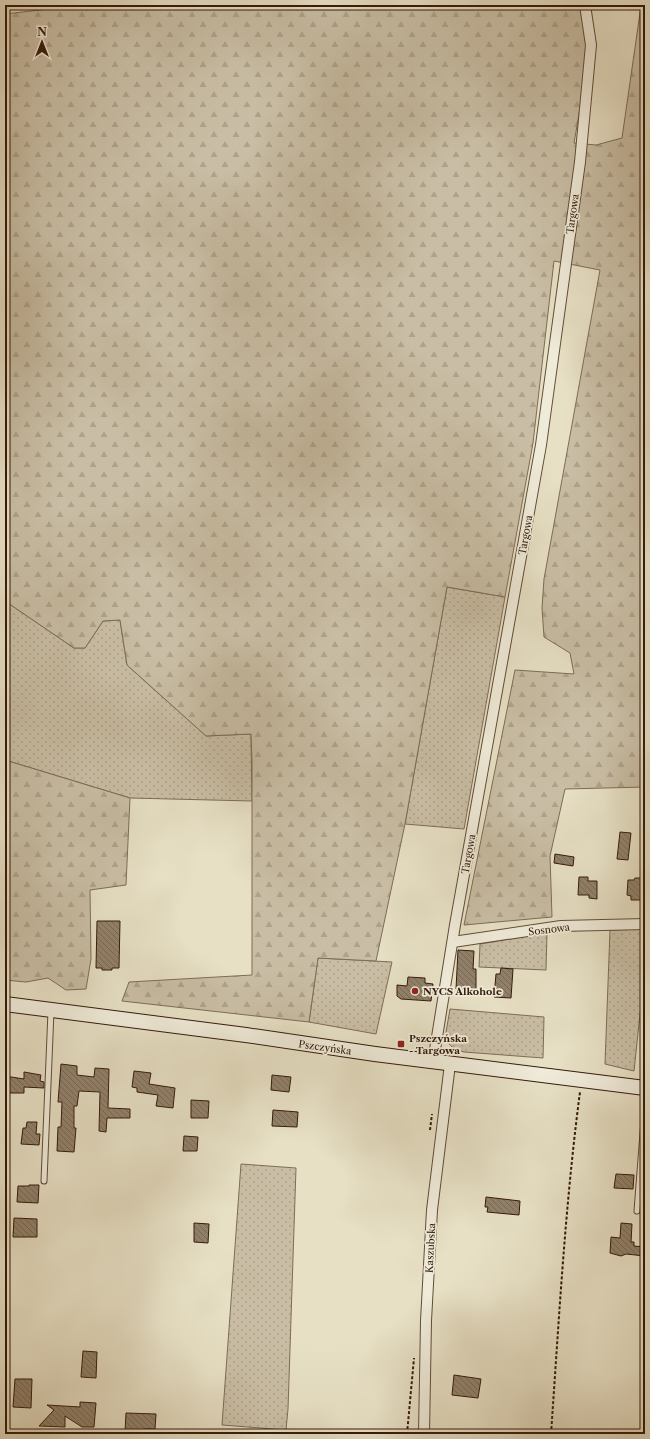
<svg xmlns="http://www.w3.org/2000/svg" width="650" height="1439" font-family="'Libre Caslon Text',serif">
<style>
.grass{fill:url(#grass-dots);stroke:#7e6c58}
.forest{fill:url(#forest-firs);stroke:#7e6c58}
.building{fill:url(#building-back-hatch);stroke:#341a0a}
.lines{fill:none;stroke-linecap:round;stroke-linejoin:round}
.service-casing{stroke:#614c39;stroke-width:7}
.minor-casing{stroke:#614c39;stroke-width:12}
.secondary-casing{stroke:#341a0a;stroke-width:16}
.path{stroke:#341a0a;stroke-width:2;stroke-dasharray:3 2;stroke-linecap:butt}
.service{stroke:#efebd9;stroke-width:5}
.minor{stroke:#efebd9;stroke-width:10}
.secondary{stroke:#efebd9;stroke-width:14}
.poi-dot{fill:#8f2418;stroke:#efebd9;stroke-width:1.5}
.labels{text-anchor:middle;stroke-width:3.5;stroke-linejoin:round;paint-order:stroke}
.street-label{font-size:10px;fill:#341a0a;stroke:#efebd9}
.poi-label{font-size:10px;font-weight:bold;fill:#341a0a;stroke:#efebd9;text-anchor:start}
</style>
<defs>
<pattern id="grass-dots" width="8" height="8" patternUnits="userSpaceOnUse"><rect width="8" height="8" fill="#c9bea5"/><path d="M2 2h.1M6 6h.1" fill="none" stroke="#ada38d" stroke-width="1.8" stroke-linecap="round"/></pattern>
<pattern id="forest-firs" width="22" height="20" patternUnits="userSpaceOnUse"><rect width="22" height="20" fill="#c9bea5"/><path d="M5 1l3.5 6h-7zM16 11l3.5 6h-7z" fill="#ada38d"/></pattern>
<pattern id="building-back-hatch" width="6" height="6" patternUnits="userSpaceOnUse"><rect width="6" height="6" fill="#91816b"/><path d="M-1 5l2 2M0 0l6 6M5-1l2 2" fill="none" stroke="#776956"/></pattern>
</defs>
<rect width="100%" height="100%" fill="#e7e0c5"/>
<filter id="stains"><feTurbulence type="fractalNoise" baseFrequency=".005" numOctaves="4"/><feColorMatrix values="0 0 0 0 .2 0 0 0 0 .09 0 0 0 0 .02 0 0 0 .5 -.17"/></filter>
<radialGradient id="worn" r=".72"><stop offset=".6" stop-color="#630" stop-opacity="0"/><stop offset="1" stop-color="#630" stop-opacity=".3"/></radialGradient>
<g class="grass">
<polygon points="447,587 505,597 464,829 405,824"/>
<polygon points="5,601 74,648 85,648 103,621 120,620 127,665 206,736 251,734 252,801 130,798 5,760"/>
<polygon points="645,929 645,967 634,1071 605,1064 610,930"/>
<polygon points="547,933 546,970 479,967 480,944"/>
<polygon points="318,958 392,962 376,1034 309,1022"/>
<path d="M 450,1009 L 544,1017 L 543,1058 L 464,1052 C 454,1049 450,1047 445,1038 Z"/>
<polygon points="241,1164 296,1168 288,1409 286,1430 222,1425"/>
</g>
<g class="forest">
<polygon points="84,5 582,5 587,40 582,97 574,143 596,145 622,138 641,6 645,5 645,787 565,789 550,856 552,917 464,925 515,670 574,674 570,653 544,637 542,608 544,579 600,270 554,261 533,443 505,597 447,587 405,824 376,961 318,958 309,1022 122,1001 129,982 252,975 252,761 251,734 206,736 127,665 120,620 103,621 85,648 74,648 5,601 5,14"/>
<polygon points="5,760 130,798 126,885 90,890 91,959 86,989 66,990 48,978 26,982 5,980"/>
</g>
<g class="building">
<polygon points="620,832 631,833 628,860 617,859"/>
<polygon points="555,854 574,857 573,866 554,863"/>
<polygon points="579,877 588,877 588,881 597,881 597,899 589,898 589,895 578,895"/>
<polygon points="635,878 645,878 645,897 642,897 642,900 631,900 631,896 627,895 628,880 634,880"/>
<polygon points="97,921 120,921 119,968 112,968 112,970 102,970 102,968 96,968"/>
<polygon points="458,950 474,951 473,969 476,969 476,990 456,989"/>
<polygon points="501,968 513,969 511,998 494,997 496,974 500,974"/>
<polygon points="408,977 425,978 425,983 433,984 431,1001 401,999 397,996 397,985 407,986"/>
<polygon points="61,1064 77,1066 77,1075 94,1077 95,1068 109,1069 108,1108 130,1109 130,1118 107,1118 106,1132 99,1131 100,1092 79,1091 77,1106 74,1106 74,1128 76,1128 74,1152 57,1151 58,1127 61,1127 62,1102 58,1102"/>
<polygon points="134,1071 151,1073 149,1084 175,1088 173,1108 156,1106 158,1095 137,1092 137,1088 132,1087"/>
<polygon points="24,1072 41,1075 40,1081 44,1082 44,1088 24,1087 24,1093 5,1093 5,1076 24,1079"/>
<polygon points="272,1075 291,1077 289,1092 271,1090"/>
<polygon points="191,1100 209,1101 208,1118 191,1118"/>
<polygon points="273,1110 298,1112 297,1127 272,1126"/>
<polygon points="27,1122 37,1122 36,1134 40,1134 39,1145 21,1144 23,1128 26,1128"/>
<polygon points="184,1136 198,1137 197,1151 183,1151"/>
<polygon points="616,1174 634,1175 633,1189 614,1188"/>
<polygon points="29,1185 39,1185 38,1203 17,1202 18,1186 29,1186"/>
<polygon points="486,1197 520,1201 519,1215 487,1212 488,1207 485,1207"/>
<polygon points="14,1218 37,1219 37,1237 13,1237"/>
<polygon points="194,1223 209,1224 208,1243 194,1242"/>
<polygon points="621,1223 632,1224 631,1242 634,1242 634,1246 645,1247 645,1256 626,1254 621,1256 610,1253 611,1237 620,1238"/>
<polygon points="83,1351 97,1352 96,1378 81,1377"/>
<polygon points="454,1375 481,1379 478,1398 452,1395"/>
<polygon points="15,1379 32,1379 31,1408 13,1407"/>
<polygon points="80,1402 96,1403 94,1427 82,1427 65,1416 65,1427 39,1426 54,1410 47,1405 80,1407"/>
<polygon points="126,1413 156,1414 155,1429 144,1429 144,1433 125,1432"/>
</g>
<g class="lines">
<g class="service-casing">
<g id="service">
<polyline points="44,1181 51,1011"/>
<polyline points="637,1211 645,1107"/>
</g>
</g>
<g class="minor-casing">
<g id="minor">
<polyline points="453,942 561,926 645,924"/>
<polyline points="433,1062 455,925 541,445 580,162 591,45 585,5"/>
<polyline points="424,1434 426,1321 432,1210 450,1064"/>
</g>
</g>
<g class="secondary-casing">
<polyline id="secondary" points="5,1004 246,1035 375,1054 645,1088"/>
</g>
<g class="path">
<polyline points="430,1130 432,1114"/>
<polyline points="407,1434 414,1358"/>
<path d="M 551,1434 C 559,1320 565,1206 580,1092"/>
</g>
<use href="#service" class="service"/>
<use href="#minor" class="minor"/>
<use href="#secondary" class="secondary"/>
</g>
<g class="poi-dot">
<circle cx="415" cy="991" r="4"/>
<rect x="397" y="1040" width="8" height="8" rx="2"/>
</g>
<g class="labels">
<g class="street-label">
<text transform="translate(572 214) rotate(-82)" y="4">Targowa</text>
<text transform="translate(525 535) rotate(-80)" y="4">Targowa</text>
<text transform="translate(468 854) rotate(-80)" y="4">Targowa</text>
<text transform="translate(549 929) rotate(-7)" y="4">Sosnowa</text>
<text transform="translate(325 1047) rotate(8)" y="4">Pszczyńska</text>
<text transform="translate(430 1248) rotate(-87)" y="4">Kaszubska</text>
</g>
<g class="poi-label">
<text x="423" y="995">NYCS Alkohole</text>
<text x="409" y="1042">Pszczyńska<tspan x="409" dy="12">- Targowa</tspan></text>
</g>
</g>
<rect width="650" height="1439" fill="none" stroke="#e7e0c5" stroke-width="20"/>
<rect x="6" y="6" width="638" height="1427" fill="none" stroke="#341a0a" stroke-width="2"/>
<rect x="10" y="10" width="630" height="1419" fill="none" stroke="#341a0a"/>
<g transform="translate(42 42)" stroke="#efebd9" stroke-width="3" paint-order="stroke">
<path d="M0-3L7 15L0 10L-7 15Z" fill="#341a0a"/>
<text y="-6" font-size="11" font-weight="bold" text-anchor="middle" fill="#341a0a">N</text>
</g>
<rect width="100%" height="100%" filter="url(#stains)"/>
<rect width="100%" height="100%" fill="url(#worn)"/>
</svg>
